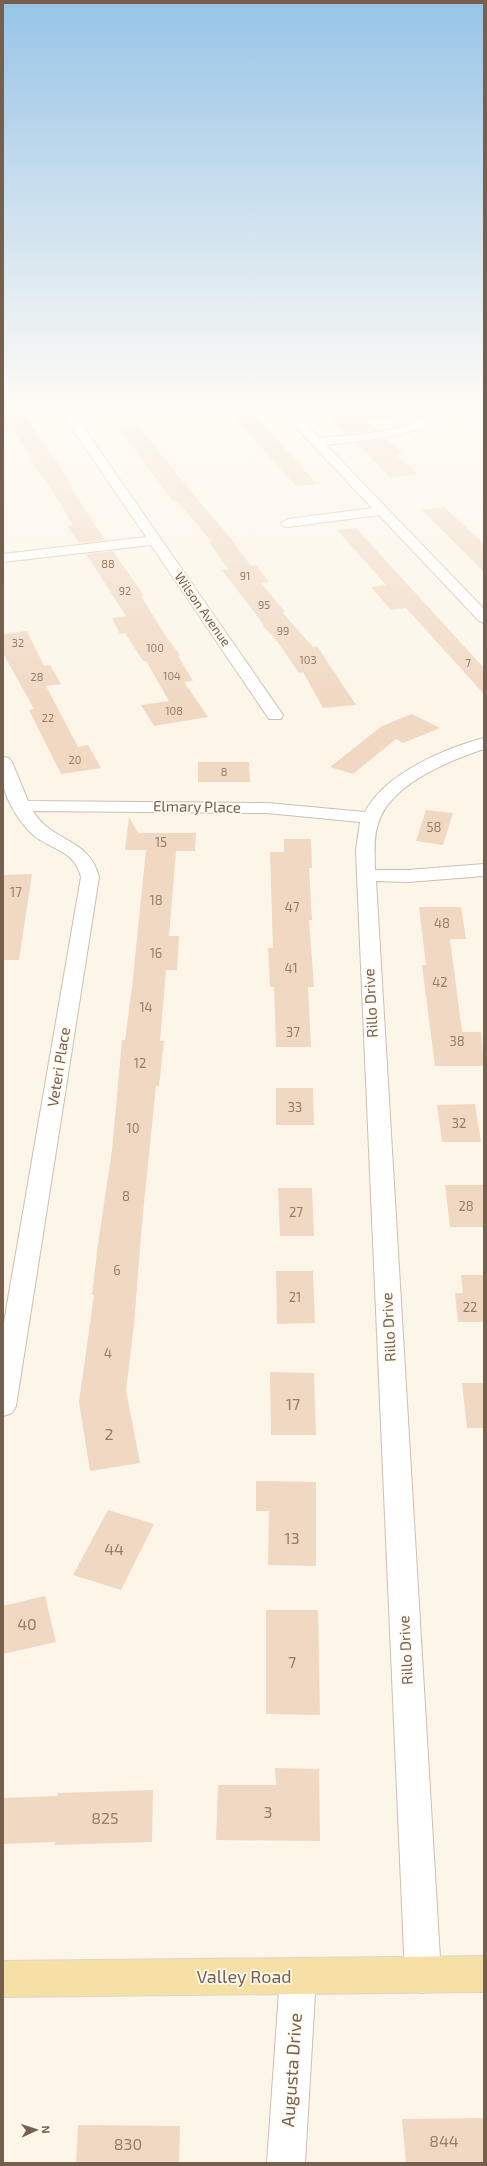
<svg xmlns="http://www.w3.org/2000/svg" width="487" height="2166" font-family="'Exo 2',sans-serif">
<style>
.building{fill:#f0d8c2}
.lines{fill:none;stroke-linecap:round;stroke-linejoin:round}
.minor-casing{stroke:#cebfaf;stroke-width:2}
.major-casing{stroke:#dbd5d1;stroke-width:2}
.minor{fill:#fff;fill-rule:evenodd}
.major{fill:#f7e0a5;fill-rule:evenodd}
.labels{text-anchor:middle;stroke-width:3.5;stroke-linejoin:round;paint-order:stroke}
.far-number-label{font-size:11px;fill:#947d6a}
.far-street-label{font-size:13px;fill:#765f4d;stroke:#fefaf0}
.number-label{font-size:13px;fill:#947d6a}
.street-label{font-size:15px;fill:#765f4d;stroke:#fefaf0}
.near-number-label{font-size:16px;fill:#947d6a}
.near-street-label{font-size:18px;fill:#765f4d;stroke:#fefaf0}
</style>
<rect width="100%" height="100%" fill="#fcf6e9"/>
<g class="building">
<polygon points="3,405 18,405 57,462 73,488 71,488 105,540 79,543 67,526 73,525 52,490 31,461 33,461 13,430 3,431"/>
<polygon points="222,405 245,405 317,484 296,486"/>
<polygon points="317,405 400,405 401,417 366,421 377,430 346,434"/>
<polygon points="138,426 202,505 229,536 251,566 256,565 269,582 261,583 285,612 282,612 313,647 317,646 356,705 323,708 303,672 299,673 277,641 262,625 264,625 222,570 228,569 209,542 212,542 177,501 173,501 119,428"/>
<polygon points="386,439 403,454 396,455 418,474 391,478 356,443"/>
<polygon points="444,507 484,544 484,572 422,510"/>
<polygon points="356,528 484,668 484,694 406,608 391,610 371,587 386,585 337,530"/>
<polygon points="113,551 144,596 141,596 165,635 180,655 178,656 193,681 184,682 208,717 154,726 141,705 169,701 146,661 143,661 125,633 120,634 112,618 126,616 86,554"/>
<polygon points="27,631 44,666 50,665 61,684 46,686 78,747 88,745 101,768 61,774 29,710 34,709 3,653 3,634"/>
<polygon points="412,714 440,728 403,743 396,739 353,774 330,767 382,726"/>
<polygon points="198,762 249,762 250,782 198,782"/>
<polygon points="426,810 453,813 443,845 416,841"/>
<polygon points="129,817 138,833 196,833 195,851 176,851 169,936 179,936 177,970 166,970 160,1041 164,1041 159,1086 156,1086 142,1223 134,1325 126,1390 140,1463 90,1471 79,1402 94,1295 92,1295 98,1244 112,1150 122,1040 125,1040 132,987 146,850 125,850"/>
<polygon points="284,839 311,839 312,868 309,868 312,920 309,920 314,987 308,987 311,1047 276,1047 274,987 270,987 268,948 273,948 270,852 284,852"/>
<polygon points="32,874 19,960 3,960 3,875"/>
<polygon points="419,907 461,907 466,939 450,939 462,1032 481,1032 484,1066 435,1066 422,965 426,965"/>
<polygon points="276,1088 313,1088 314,1125 276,1125"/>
<polygon points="475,1104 481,1142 442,1142 437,1105"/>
<polygon points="445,1185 484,1185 484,1227 450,1227"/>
<polygon points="278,1188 312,1188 314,1236 280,1236"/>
<polygon points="276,1271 313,1271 315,1323 277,1324"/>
<polygon points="461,1275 484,1275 484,1322 458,1322 455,1293 463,1293"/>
<polygon points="270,1372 314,1373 316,1435 271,1435"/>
<polygon points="462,1383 484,1383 484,1428 467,1428"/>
<polygon points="256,1481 316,1482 316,1566 268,1565 269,1511 256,1511"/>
<polygon points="108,1510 154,1524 121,1590 73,1575"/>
<polygon points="45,1596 56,1642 3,1654 3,1606"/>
<polygon points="266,1610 318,1610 320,1715 266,1714"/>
<polygon points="275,1768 319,1769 320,1841 216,1840 218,1785 276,1785"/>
<polygon points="153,1790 152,1842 55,1845 55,1842 3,1844 3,1798 57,1796 58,1793"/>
<polygon points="484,2118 484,2163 406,2163 402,2119"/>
<polygon points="78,2125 180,2126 179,2163 76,2163"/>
</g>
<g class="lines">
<g class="minor-casing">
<g id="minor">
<polygon points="56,405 68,405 283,715 281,719 269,719 151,545 3,562 3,554 146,537"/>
<path d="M 275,405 L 288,405 L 319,438 C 359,434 410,434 440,405 L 453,405 L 451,408 L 484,414 L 484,422 L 444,414 C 419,438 359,441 326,445 L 484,609 L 484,623 L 479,621 L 379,515 L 288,527 L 283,526 L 281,523 L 288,519 L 372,508 Z"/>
<path d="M 484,738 L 484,749 C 448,761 389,785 378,824 C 373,838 375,855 375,870 L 408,870 L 484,864 L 484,876 L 408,882 L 376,881 L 441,1975 L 435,1987 L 423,1993 L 411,1987 L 405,1975 L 357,875 L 356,850 L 360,822 L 267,813 L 33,811 C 51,842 90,838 99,877 L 16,1406 L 12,1413 L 3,1416 L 3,1328 L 81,877 C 75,852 56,851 37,838 C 22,827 7,803 3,784 C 1,776 3,765 3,757 L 9,758 L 12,762 L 28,801 L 267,803 L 365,812 C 384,774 445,748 484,738 Z"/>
<polygon points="298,1959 310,1965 316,1977 305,2163 267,2163 280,1977 286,1965"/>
</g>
</g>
<g class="major-casing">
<polygon id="major" points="484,1956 484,1992 3,1997 3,1961"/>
</g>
<use href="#minor" class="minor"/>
<use href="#major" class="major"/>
</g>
<linearGradient id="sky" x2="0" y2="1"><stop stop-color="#97c4e7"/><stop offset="0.57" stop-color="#fefbf5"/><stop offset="1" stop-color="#fefbf5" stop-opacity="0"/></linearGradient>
<rect width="487" height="708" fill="url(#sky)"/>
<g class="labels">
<g class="far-number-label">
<text x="108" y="568">88</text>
<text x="245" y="580">91</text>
<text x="125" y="595">92</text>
<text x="264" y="609">95</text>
<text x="283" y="635">99</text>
<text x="18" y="647">32</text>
<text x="155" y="652">100</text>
<text x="308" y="664">103</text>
<text x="468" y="667">7</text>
<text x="172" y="680">104</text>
<text x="37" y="681">28</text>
<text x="174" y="715">108</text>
<text x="48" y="722">22</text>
<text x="75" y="764">20</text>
<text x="224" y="776">8</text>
</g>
<g class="far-street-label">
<text transform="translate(203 609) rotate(55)" y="5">Wilson Avenue</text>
</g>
<g class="number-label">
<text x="434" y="832">58</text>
<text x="161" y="847">15</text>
<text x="16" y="897">17</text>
<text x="156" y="905">18</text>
<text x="292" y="912">47</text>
<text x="442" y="928">48</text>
<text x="156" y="958">16</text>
<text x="291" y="973">41</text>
<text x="440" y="987">42</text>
<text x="146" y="1012">14</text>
<text x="293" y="1037">37</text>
<text x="457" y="1046">38</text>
<text x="140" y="1068">12</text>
<text x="295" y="1112">33</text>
<text x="459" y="1128">32</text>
<text x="133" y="1133">10</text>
<text x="126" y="1201">8</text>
<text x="466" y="1211">28</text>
<text x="296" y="1217">27</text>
<text x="117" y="1275">6</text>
<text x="295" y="1302">21</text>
<text x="470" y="1312">22</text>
<text x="108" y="1358">4</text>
</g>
<g class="street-label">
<text transform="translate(197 807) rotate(1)" y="5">Elmary Place</text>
<text transform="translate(371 1003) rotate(-93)" y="5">Rillo Drive</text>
<text transform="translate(59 1067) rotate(-81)" y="5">Veteri Place</text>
<text transform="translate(389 1327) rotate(-93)" y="5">Rillo Drive</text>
<text transform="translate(406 1650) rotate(-93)" y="5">Rillo Drive</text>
</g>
<g class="near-number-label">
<text x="293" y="1410">17</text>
<text x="109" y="1440">2</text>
<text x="292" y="1544">13</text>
<text x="114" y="1555">44</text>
<text x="27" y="1630">40</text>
<text x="292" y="1668">7</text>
<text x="268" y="1818">3</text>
<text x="105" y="1824">825</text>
<text x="444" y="2147">844</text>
<text x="128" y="2150">830</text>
</g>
<g class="near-street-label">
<text x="244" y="1983">Valley Road</text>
<text transform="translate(292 2070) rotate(-86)" y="6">Augusta Drive</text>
</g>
</g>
<rect width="487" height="2166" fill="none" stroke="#765f4d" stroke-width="8"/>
<g transform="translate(36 2130) rotate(87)" stroke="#fefaf0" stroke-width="3" paint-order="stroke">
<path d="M0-3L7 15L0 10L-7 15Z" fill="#765f4d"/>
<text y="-6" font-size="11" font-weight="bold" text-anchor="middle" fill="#765f4d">N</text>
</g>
</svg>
